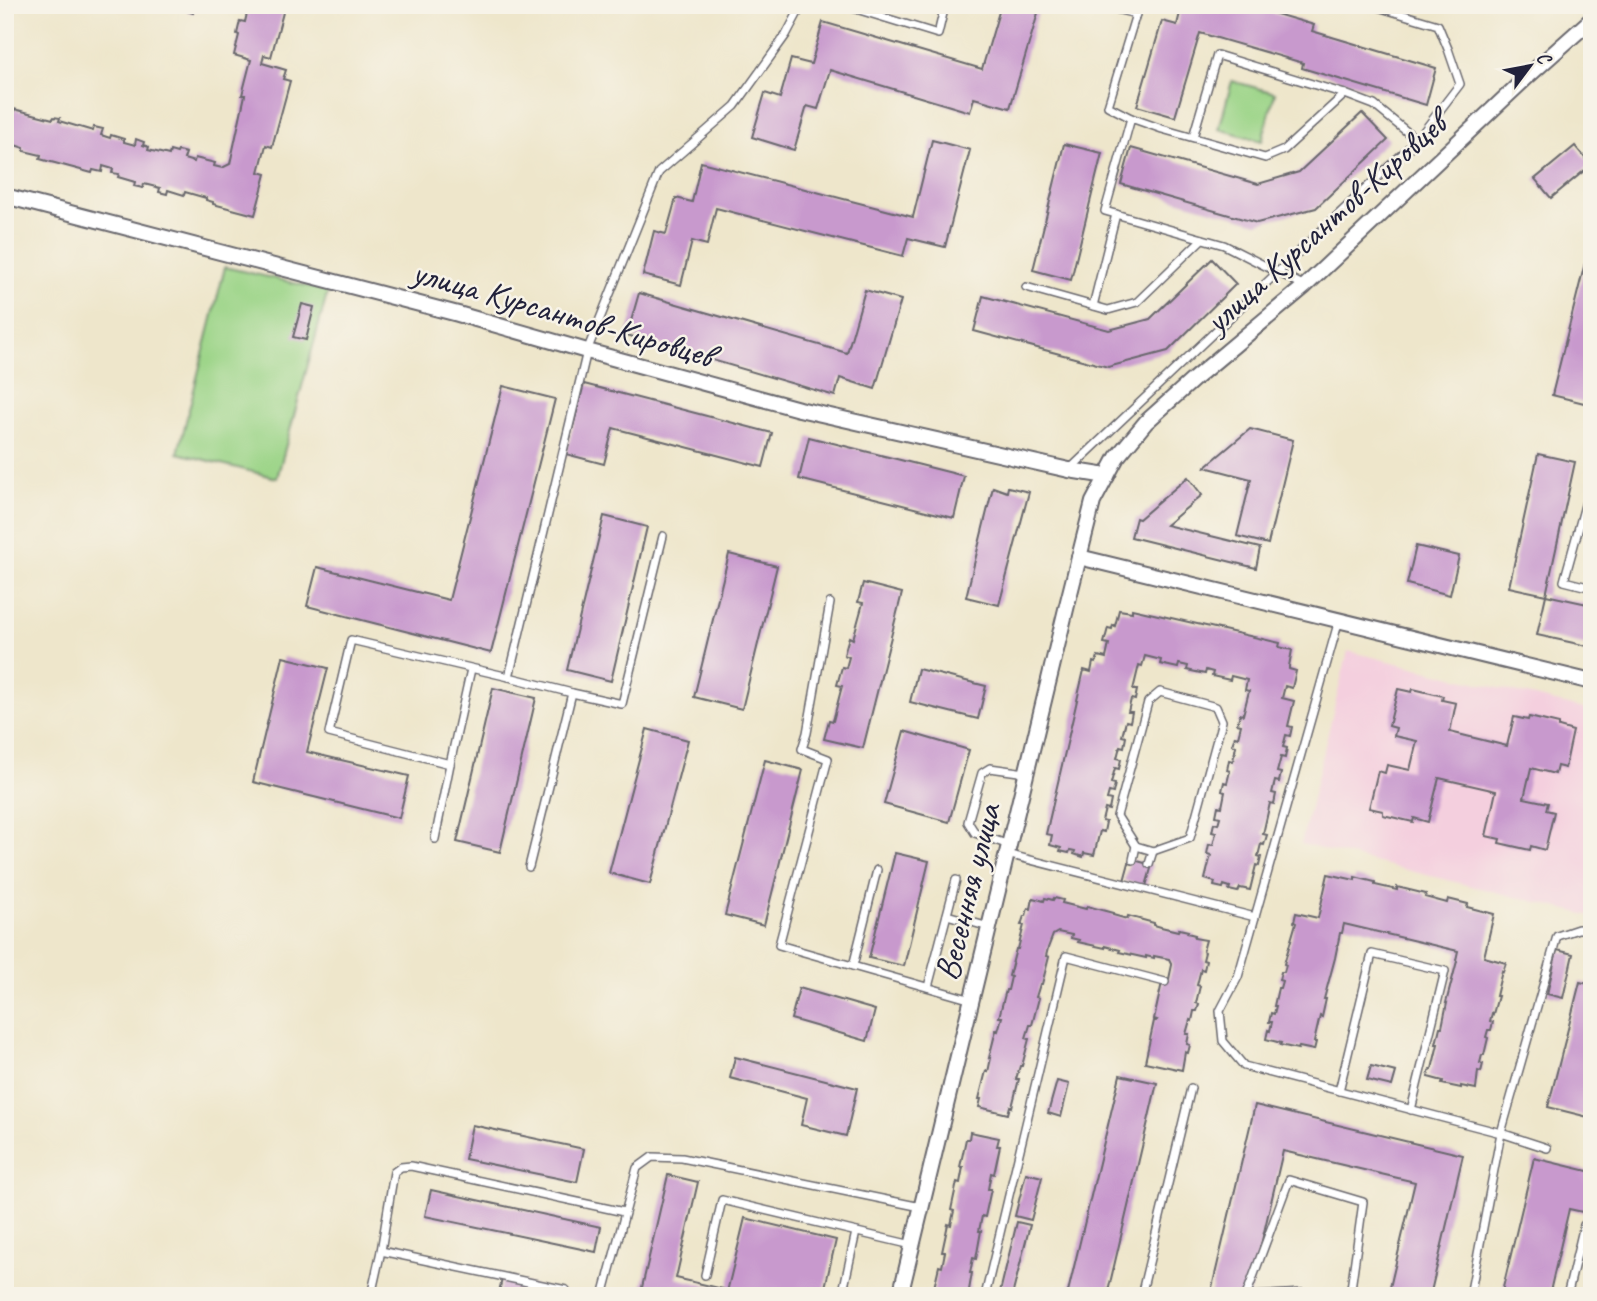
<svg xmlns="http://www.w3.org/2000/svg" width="1597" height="1301" font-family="Caveat,sans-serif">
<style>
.built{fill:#f4cfde}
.green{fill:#9bd487;stroke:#5e7b61;stroke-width:2}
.building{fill:#c899cd}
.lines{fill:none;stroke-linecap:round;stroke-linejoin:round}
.lane-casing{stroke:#69676d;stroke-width:10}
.street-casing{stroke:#69676d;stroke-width:18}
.lane{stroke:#fff;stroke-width:7}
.street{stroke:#fff;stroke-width:14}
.labels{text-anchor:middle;stroke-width:5;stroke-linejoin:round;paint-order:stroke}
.street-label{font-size:35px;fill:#22223b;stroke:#f7f3e8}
</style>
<rect width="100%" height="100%" fill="#f7f3e8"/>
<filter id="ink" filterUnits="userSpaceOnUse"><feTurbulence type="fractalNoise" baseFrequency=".0143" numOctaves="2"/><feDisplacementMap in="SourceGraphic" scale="14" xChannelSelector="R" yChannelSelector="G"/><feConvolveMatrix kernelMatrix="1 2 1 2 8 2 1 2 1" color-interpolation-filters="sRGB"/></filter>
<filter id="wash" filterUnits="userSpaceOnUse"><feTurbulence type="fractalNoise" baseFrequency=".00686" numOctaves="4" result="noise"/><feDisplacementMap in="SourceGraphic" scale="28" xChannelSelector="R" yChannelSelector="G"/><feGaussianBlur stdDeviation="1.57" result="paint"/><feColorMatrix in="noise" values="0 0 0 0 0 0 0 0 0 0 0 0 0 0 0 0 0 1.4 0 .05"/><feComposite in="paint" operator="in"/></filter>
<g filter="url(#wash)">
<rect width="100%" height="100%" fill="#eee6cb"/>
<polygon class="built" points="1348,651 1592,711 1592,916 1301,844"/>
<g class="green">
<polygon points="1232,81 1275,93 1262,141 1219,129"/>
<polygon points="225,267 328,291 277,478 178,453"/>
</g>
<g id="blocks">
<g class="building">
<polygon points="168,5 195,5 193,13"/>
<polygon points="249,5 285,5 271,57 264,55 262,63 286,70 283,79 290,81 272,147 266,145 259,172 266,174 255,215 213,204 213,202 206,200 206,198 185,192 184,195 168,190 167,194 159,192 160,188 144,184 143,188 134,186 135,182 118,177 119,174 112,173 113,169 103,166 102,172 93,170 92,173 40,159 41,155 24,151 24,148 15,145 14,150 5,148 5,109 14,111 14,109 53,119 54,117 60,118 59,121 93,131 94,127 103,129 101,135 110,138 111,135 124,139 124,142 135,145 136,139 144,142 143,145 149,147 148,150 169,155 170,151 177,153 178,151 186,153 184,159 194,162 195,158 215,163 214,166 222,168 230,164 245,95 242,95 251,60 234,55 239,35 237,34 240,21 245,22"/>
<polygon points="1001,5 1012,5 1038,13 1010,108 974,98 970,112 830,70 818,109 807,106 794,150 752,137 765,93 780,98 791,59 811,64 823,22 982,69"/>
<polygon points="1182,5 1246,5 1314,25 1312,31 1436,68 1426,105 1302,68 1303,63 1200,33 1175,117 1137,106 1162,21 1177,25"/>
<polygon points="1362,113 1388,140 1316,208 1257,223 1121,184 1131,148 1258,184 1299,172"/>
<polygon points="932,140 970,150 945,247 908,238 903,256 716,208 707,245 692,241 681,285 643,275 654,231 666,234 676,198 692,202 701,162 913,217"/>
<polygon points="1064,144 1102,153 1071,280 1033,270"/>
<polygon points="1575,146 1591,165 1551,198 1535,179"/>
<polygon points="1212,259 1236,284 1168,351 1108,367 974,331 983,296 1109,330 1150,319"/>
<polygon points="1585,263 1592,265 1592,405 1552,395"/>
<polygon points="865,290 901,300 875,389 840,378 835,396 627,335 639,293 847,353"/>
<polygon points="302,304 314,307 306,340 293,337"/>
<polygon points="584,384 772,433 763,467 613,428 604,464 566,454"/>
<polygon points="503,386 555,399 491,653 307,606 317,567 449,600"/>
<polygon points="1250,429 1293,440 1268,544 1237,536 1251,479 1205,467"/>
<polygon points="809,437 964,476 954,518 799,479"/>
<polygon points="1538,454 1575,462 1546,595 1509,587"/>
<polygon points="1188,477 1202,495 1166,525 1260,548 1256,568 1131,537 1136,518 1139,519"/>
<polygon points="993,487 1007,492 1008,487 1029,492 999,605 966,597"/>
<polygon points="604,516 647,527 611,681 567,670"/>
<polygon points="1416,546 1459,556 1450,595 1407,584"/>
<polygon points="729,554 777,566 742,709 694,697"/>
<polygon points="863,583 902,593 863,748 824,739 829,720 833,721 842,686 837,685 842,667 846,668 849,657 844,655 849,637 853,639 863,603 858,602"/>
<polygon points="1546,595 1592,605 1592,647 1537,635"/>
<polygon points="1132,609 1280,643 1279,647 1292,650 1289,666 1289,669 1296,671 1292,688 1285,686 1282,698 1294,701 1288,726 1292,727 1290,736 1286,735 1283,747 1287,748 1285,758 1281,757 1277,772 1281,773 1279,782 1275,781 1272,793 1276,794 1274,804 1270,803 1263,834 1267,835 1264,845 1261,844 1258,856 1261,857 1259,866 1256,865 1250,890 1240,888 1238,892 1229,890 1230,887 1224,885 1223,888 1214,886 1215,882 1205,879 1211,855 1207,854 1209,844 1213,845 1216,833 1212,832 1214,823 1218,824 1220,817 1216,816 1218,806 1222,807 1225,792 1222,791 1224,782 1227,783 1230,771 1227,770 1229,760 1233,761 1236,746 1232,745 1235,736 1238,737 1241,725 1237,724 1240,714 1243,715 1249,691 1245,690 1247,680 1231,676 1230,680 1212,676 1213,672 1206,670 1205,674 1187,670 1188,666 1179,664 1178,668 1160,664 1161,660 1145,656 1142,666 1139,665 1133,690 1137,690 1135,700 1131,699 1128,712 1132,712 1130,722 1126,721 1122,736 1126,737 1124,747 1120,746 1117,758 1121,759 1119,769 1115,768 1111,783 1115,784 1113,793 1109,792 1107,799 1111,800 1109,810 1105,809 1102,821 1106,822 1104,832 1100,831 1094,855 1084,853 1083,857 1074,854 1075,851 1070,850 1069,853 1060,851 1061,848 1050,845 1052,835 1046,834 1084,670 1091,672 1093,662 1096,663 1098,656 1106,658 1109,644 1104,643 1108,628 1112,629 1113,625 1115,626 1119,610 1132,612"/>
<polygon points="283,657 328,668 307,752 409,776 399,818 253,782"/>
<polygon points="918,669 986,686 978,719 910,702"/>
<polygon points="493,688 536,698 500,852 457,842"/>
<polygon points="1398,689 1412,692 1413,689 1443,696 1442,700 1456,703 1450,732 1507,746 1514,717 1528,720 1529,717 1559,724 1559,727 1573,731 1565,768 1557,766 1555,774 1531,768 1524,798 1548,803 1546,810 1554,812 1545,850 1531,846 1530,850 1499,843 1500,839 1486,836 1496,791 1439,778 1428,822 1414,818 1413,822 1383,815 1383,811 1369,808 1378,771 1385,773 1387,765 1410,770 1417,741 1394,736 1396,728 1389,726"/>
<polygon points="647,729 688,740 650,884 609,873"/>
<polygon points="904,731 969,750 949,822 884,804"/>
<polygon points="765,760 803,770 764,925 725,915"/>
<polygon points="895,853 929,861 904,966 869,958"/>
<polygon points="1130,859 1152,865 1146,886 1124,881"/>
<polygon points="1328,874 1355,880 1355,877 1375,882 1375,885 1397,890 1397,887 1426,894 1425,897 1447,903 1448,899 1468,904 1467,907 1494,914 1484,957 1506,963 1503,972 1502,971 1496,996 1498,996 1493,1014 1492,1013 1490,1021 1493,1022 1491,1030 1488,1030 1486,1037 1488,1038 1484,1055 1482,1055 1480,1063 1483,1064 1481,1072 1478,1071 1476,1089 1461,1086 1461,1088 1442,1084 1443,1081 1428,1077 1430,1069 1432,1069 1438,1044 1436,1044 1440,1027 1442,1027 1447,1003 1446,1003 1457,961 1456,960 1458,951 1344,924 1342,933 1340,933 1335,958 1324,999 1326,999 1322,1017 1320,1016 1314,1042 1316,1042 1314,1050 1299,1047 1298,1049 1280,1045 1281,1043 1266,1039 1268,1030 1270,1031 1272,1022 1269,1022 1271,1013 1274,1014 1276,1006 1274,1006 1278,988 1280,988 1282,981 1279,980 1281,972 1284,972 1286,965 1284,964 1296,923 1294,922 1296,913 1318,918"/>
<polygon points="1033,898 1044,901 1045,898 1053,900 1054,898 1063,900 1062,903 1086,909 1087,906 1113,913 1113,915 1127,919 1128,916 1154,923 1154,925 1161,927 1178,931 1179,929 1188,931 1187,933 1195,935 1194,938 1206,940 1203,951 1205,952 1203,960 1206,961 1204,970 1201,969 1197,985 1200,986 1196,1003 1199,1004 1197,1011 1194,1011 1192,1021 1190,1020 1186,1034 1189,1034 1187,1044 1190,1045 1188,1053 1185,1052 1182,1070 1145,1062 1154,1021 1156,1021 1157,1020 1154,1019 1163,978 1169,979 1172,965 1169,959 1154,956 1154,958 1146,956 1146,958 1119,952 1120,950 1105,946 1105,948 1078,942 1079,940 1071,938 1072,935 1058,932 1053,935 1048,948 1046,956 1049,957 1042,984 1040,984 1036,997 1039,998 1032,1025 1030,1025 1026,1038 1029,1039 1022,1066 1020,1066 1016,1079 1019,1079 1012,1107 1010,1106 1008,1114 979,1107 981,1099 979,1099 986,1071 988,1072 991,1058 989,1058 996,1030 998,1031 1002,1017 999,1017 1006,990 1008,990 1011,977 1009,976 1016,949 1018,949 1024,925 1021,925 1024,916 1026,916 1028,908 1031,909"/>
<polygon points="1557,950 1573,954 1563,998 1547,994"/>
<polygon points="1591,973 1592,973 1592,1118 1548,1107 1580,982 1588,984"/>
<polygon points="799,988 875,1010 867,1041 791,1019"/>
<polygon points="735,1057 857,1088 846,1136 801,1125 807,1098 730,1078"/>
<polygon points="1371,1066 1396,1072 1392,1086 1367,1080"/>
<polygon points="1120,1075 1157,1083 1107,1296 1067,1296"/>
<polygon points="1057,1081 1069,1084 1061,1117 1048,1113"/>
<polygon points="1255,1105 1463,1155 1430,1296 1388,1296 1415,1182 1283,1151 1249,1296 1210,1296"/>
<polygon points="472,1125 584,1149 577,1182 465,1159"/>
<polygon points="970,1132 999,1138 997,1146 1000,1146 994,1174 991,1173 988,1189 991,1189 985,1217 982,1216 979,1231 981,1231 976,1259 973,1258 970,1273 972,1273 968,1296 936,1296 937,1293 933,1292 939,1266 942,1267 945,1252 942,1252 948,1224 951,1225 954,1211 951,1210 957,1182 960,1183 963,1167 960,1167 966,1139 969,1139"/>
<polygon points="1534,1158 1592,1172 1592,1214 1569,1209 1549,1296 1501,1296"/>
<polygon points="1026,1173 1042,1177 1031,1220 1015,1216"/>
<polygon points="668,1175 698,1182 676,1278 723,1289 721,1296 640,1296"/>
<polygon points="431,1190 601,1227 596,1252 425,1216"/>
<polygon points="745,1218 836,1240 823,1296 726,1296"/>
<polygon points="1017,1222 1030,1225 1012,1296 999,1296"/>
<polygon points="502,1279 543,1288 542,1296 498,1296"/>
</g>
</g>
</g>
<g filter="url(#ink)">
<use href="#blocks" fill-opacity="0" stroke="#69676d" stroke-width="2"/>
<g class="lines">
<g class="lane-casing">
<g id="lane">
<polyline points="843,5 938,34 945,5"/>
<polyline points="1099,5 1136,14"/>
<polyline points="1140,5 1136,14 1108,106 1131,118 1162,129 1265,158 1284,150 1345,94"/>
<polyline points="1131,118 1105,211 1224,245 1305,286"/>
<polyline points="1193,137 1217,55 1345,94 1374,105 1417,140"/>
<polyline points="1026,287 1108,310 1137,302 1202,239"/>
<polyline points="1093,306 1116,214"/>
<polyline points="1070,469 1417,140 1460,84 1448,49 1438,25 1371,5"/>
<polyline points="1592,480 1564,581 1592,588"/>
<polyline points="830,603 807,733 802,749 828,759 779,945 972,1000"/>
<polyline points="1339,620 1238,977 1220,1011 1223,1041 1244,1066 1501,1133 1557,936 1578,929 1592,929"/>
<polyline points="471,669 450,764 329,733 351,640 509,677"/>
<polygon points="1160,692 1216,707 1222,721 1190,838 1153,851 1136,846 1117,816 1148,702"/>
<polyline points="572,693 622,704 663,536"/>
<polyline points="435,839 450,764"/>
<polyline points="1009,845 975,833 968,822 982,773 990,768 1026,773"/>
<polyline points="1007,854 1255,917"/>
<polyline points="1133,860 1136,846"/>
<polyline points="1149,864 1153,851"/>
<polyline points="529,867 572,693 509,677 587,351 659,172 735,106 786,35 802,5"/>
<polyline points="947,915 989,927"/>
<polyline points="853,966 877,870"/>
<polyline points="928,987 956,880"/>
<polyline points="1339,1091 1372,954 1445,971 1411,1110"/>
<polyline points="381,1251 394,1172 401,1167 411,1166 624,1212"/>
<polyline points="705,1275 722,1200 912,1245"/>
<polyline points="371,1296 381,1251 566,1290 565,1296"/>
<polyline points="603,1296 637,1168 652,1157 682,1158 921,1207"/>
<polyline points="842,1296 856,1232"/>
<polyline points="985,1296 1066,956 1165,982"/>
<polyline points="1141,1296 1191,1088"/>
<polyline points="1246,1296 1289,1180 1363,1202 1350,1296"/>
<polyline points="1254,1296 1303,1293 1334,1296"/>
<polyline points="1470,1296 1501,1133 1547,1148"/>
<polyline points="1567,1296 1584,1225"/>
</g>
</g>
<g class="street-casing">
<g id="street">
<polyline points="5,196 458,314 587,351 799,409 1069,470 1107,476"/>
<polyline points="1079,557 1592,682"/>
<polyline points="900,1296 1067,605 1093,502 1117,457 1146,422 1194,379 1305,286 1527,77 1592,19"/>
</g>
</g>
<use href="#lane" class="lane"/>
<use href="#street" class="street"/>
</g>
</g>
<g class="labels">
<g class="street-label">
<text transform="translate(1325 222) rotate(-42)" y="12">улица Курсантов-Кировцев</text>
<text transform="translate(563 313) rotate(16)" y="12">улица Курсантов-Кировцев</text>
<text transform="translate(967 892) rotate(-76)" y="12">Весенняя улица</text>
</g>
</g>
<rect width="1597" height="1301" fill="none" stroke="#f7f3e8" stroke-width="28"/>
<g transform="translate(1530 66) rotate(58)" stroke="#f7f3e8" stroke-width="5" paint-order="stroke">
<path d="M0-5L12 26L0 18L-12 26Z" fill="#22223b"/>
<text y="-10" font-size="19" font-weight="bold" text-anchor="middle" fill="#22223b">С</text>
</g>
</svg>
